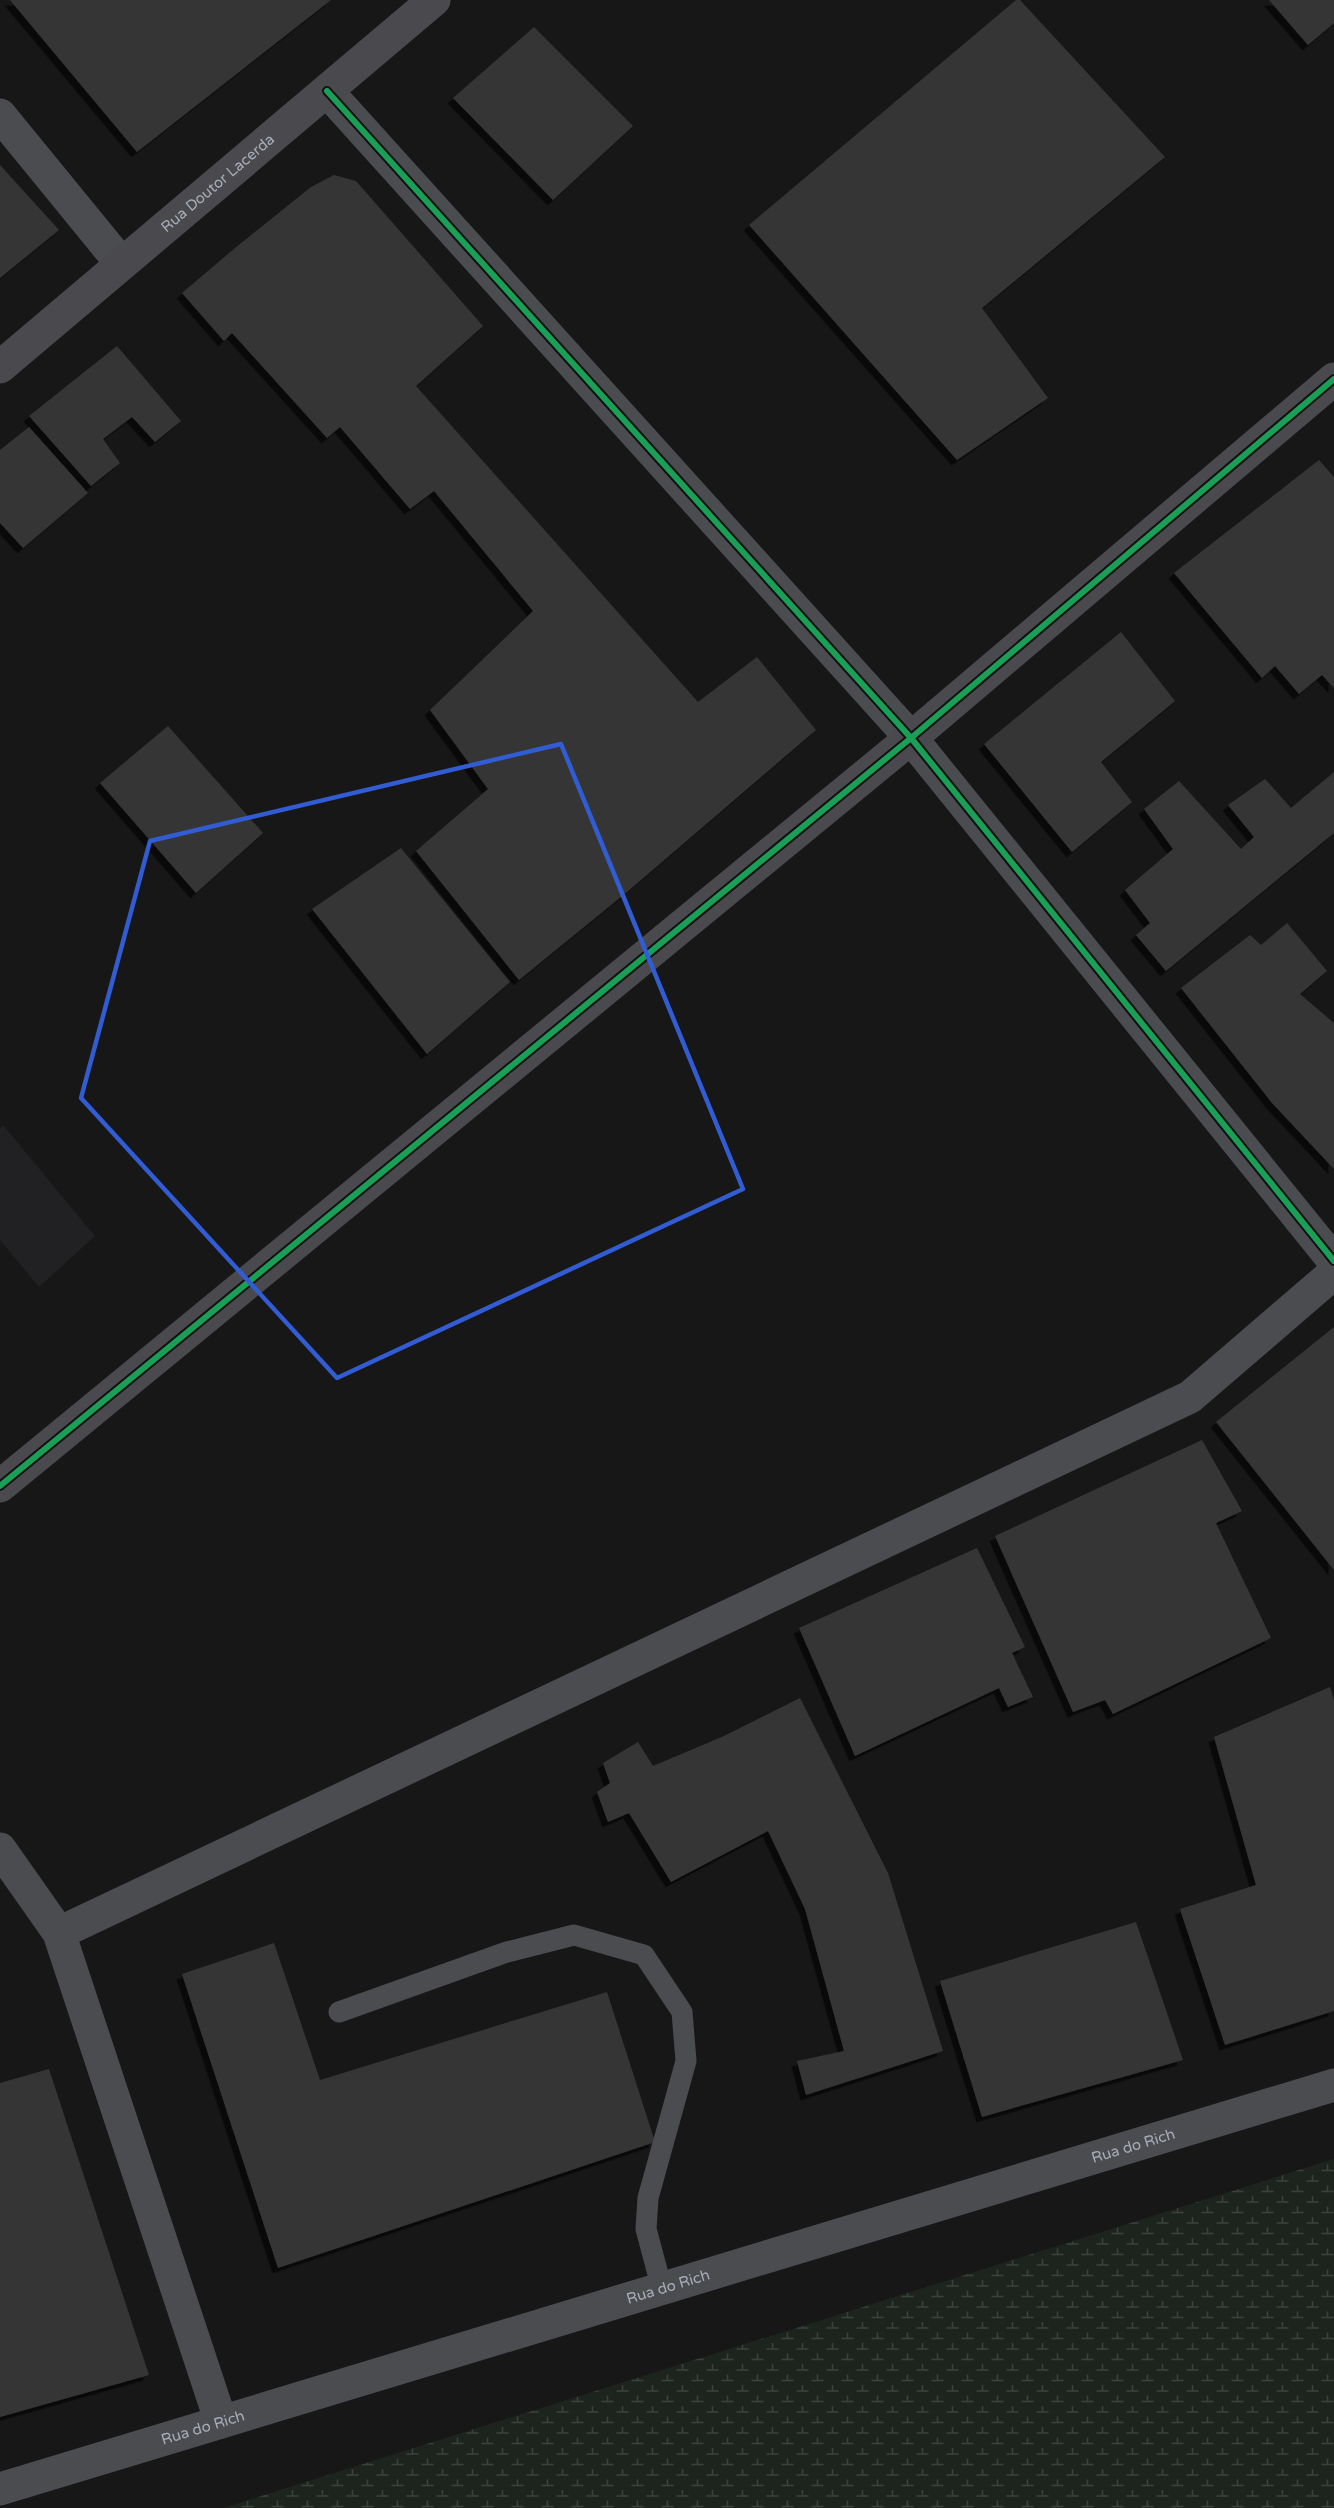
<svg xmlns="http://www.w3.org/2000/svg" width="1334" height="2508" font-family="'Varela Round',sans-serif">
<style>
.built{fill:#212123}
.wetland{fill:url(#wetland-marsh)}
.building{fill:#353536;filter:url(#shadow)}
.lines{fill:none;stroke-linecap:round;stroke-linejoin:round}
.lane{stroke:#4b4c50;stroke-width:21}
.street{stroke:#4b4c50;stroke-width:33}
.secondary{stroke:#4a4a4e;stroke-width:33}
.cycleway-casing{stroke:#111113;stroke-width:10}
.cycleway{stroke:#1a9f57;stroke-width:6}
.marked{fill:none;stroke:#325cd3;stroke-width:4.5;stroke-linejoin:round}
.labels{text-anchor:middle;stroke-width:4.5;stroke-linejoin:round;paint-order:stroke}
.street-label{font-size:15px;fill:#a8adb8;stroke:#111113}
</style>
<defs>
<pattern id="wetland-marsh" width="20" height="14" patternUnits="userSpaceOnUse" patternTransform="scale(1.5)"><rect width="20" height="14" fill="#1d241e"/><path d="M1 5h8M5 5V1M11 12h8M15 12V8" fill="none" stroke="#3b413d"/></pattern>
<filter id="shadow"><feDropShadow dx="-5.5" dy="5.5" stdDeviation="0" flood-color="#0009"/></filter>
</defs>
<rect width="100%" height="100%" fill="#171717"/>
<polygon class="built" points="3,1125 95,1236 39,1287 0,1240 0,1128"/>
<polygon class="wetland" points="1334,2159 1334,2508 223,2508"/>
<g class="building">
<polygon points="10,0 331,0 137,152"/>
<polygon points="1016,0 1020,0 1165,157 982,308 1048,398 957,460 749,225"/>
<polygon points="1269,0 1334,0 1334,23 1308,45"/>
<polygon points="534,27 633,126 553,200 453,98"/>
<polygon points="0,165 59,230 0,278"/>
<polygon points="334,175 356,181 483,326 416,386 698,702 757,657 816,730 627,892 519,980 416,851 488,789 430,710 533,611 434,491 410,509 340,427 327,438 232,333 224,341 182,293 235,248 311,187"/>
<polygon points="117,346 181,421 155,442 132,417 103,439 120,463 91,486 29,416"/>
<polygon points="29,427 88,493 23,548 0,523 0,450"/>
<polygon points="1319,460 1334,477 1334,688 1322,675 1299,694 1275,666 1262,678 1174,573"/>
<polygon points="1121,632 1175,701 1101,762 1132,802 1072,852 984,744"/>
<polygon points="168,726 263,833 196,893 100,783"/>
<polygon points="1334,772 1334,833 1166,971 1136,935 1150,923 1125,890 1173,849 1144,809 1179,781 1241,849 1254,837 1228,805 1265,779 1291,808"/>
<polygon points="401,848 510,982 427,1054 312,909"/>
<polygon points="1287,923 1327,971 1300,994 1334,1023 1334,1169 1272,1103 1181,988 1250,935 1261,945"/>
<polygon points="1334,1327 1334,1570 1216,1422"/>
<polygon points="1202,1440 1242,1511 1216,1523 1271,1638 1113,1714 1105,1700 1073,1712 995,1536"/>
<polygon points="977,1548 1025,1647 1012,1653 1033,1697 1008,1707 999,1688 855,1756 799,1628"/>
<polygon points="1330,1687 1334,1700 1334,2011 1225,2045 1180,1909 1256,1885 1214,1737"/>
<polygon points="800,1698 888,1873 943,2051 806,2095 797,2061 844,2051 805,1909 768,1831 671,1882 629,1813 608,1822 597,1792 610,1783 603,1763 638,1742 653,1766 724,1736"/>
<polygon points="1136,1922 1183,2060 982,2117 940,1981"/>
<polygon points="274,1943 320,2080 607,1992 655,2142 278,2268 182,1974"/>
<polygon points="49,2069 149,2375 0,2417 0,2083"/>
</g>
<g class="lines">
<polyline class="lane" points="339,2012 507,1952 574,1935 644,1955 682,2012 686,2061 648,2198 646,2229 662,2289"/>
<g class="street">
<polyline points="327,91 911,738 1334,1261"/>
<polyline points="0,115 121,263"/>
<polyline points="0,1849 59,1933 221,2422"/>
<polyline points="59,1933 1190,1397 1334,1273"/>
<path id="s1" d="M 0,2489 L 1334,2085"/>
</g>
<g class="secondary">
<path id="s2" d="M 0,367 L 434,0"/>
<polyline points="0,1486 911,738 1334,379"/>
</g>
<g class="cycleway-casing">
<g id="cycleway">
<polyline points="327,91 911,738 1334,1261"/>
<polyline points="0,1486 911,738 1334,379"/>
</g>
</g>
<use href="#cycleway" class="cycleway"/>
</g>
<path class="marked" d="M 561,744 L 743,1189 L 337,1378 L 81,1098 L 150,841 Z"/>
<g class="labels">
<g class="street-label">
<text dy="5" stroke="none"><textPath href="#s2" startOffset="285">Rua Doutor Lacerda</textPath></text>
<text dy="5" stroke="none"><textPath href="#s1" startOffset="1184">Rua do Rich</textPath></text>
<text dy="5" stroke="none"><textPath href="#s1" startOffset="698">Rua do Rich</textPath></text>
<text dy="5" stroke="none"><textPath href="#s1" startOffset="212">Rua do Rich</textPath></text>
</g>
</g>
</svg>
